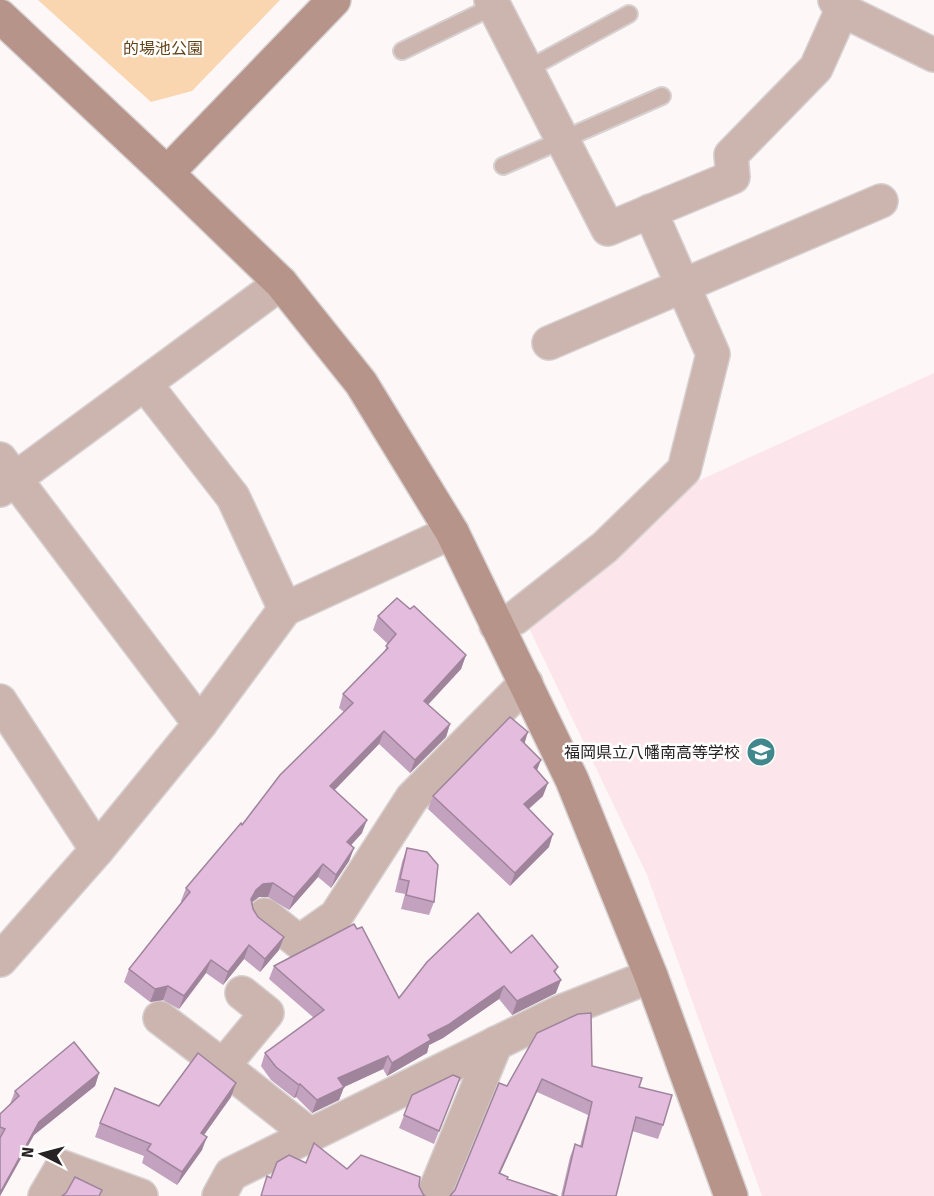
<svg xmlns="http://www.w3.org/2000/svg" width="934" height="1196" font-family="'Fira Sans','Noto Sans JP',sans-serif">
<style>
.built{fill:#fce6eb}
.green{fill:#f9d6b0}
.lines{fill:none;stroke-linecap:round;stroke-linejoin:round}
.lane-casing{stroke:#d7d1d2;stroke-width:20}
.street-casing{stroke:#d7d1d2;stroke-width:36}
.secondary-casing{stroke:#d7d1d2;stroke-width:36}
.lane{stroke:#ccb5ae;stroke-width:16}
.street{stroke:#ccb5ae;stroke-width:33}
.secondary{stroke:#b6948a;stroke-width:33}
.wall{fill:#c3a2bf}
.shaded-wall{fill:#9f849b}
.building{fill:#e3bcde;stroke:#9f849b;stroke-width:1.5}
.labels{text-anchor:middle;stroke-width:5;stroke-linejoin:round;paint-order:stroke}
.park-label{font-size:16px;fill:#644216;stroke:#fff}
.poi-label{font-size:16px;fill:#272223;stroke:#fff;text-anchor:end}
</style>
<rect width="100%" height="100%" fill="#fef7f8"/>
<polygon class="built" points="934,373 934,1196 762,1196 647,875 529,628 622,554 676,491"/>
<polygon class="green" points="38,0 280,0 192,91 151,102"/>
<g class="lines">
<g class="lane-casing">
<g id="lane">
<polyline points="402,51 494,6"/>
<polyline points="526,70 629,14"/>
<polyline points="503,166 662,96"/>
</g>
</g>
<g class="street-casing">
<g id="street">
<polyline points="491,0 608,229 733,177 731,155 816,68 842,10"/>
<polyline points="835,0 842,10 934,55"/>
<polyline points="549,343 881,201"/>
<polyline points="145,384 233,497 285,609"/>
<polyline points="0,459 200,724"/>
<polyline points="0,490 281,283"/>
<polyline points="496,625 515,618 605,547 684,470 713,354 650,211"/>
<polyline points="0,701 97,850"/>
<polyline points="265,915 299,942 336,916 412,798 526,683"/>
<polyline points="0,960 97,850 200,724 285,609 452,532"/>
<polyline points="242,993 267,1013 223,1066 310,1135"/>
<polyline points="160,1018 223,1066"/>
<polyline points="45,1196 62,1167 141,1196"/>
<polyline points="219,1196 231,1174 560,1012 651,976"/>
<polyline points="433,1196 496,1043"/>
</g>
</g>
<g class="secondary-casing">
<g id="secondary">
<polyline points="0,16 167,173 281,283 361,383 452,532 572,780 651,976 731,1196"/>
<polyline points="167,173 334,0"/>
</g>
</g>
<use href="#lane" class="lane"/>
<use href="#street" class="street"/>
<use href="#secondary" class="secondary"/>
</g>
<g class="wall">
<polygon points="378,616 466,655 461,669 428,705 450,724 446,737 410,773 379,744 334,790 362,833 351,845 354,848 349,861 331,888 318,877 289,910 268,897 259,897 252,902 253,909 279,950 260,972 244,959 223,985 206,973 179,1009 163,1000 150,1002 124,982 129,969 182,903 181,901 186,888 242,825 344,712 339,708 343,694 384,652 388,644 373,630"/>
<polygon points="524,743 537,771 543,796 529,809 549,847 510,886 428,809 433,796"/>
<polygon points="407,848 434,902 429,915 401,909 405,894 395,892 402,862"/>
<polygon points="511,953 558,967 555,973 556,993 512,1015 499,999 443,1038 429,1045 427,1053 387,1076 383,1069 344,1087 339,1100 312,1113 296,1097 294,1098 271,1080 261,1066 265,1053 314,1018 269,979 274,966 399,998"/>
<polygon points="592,1066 639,1087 663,1125 658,1139 632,1131 616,1196 561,1196 570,1157 575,1144 580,1146 588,1115 537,1092 455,1190 507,1086"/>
<polygon points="99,1073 95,1086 34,1135 0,1196 0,1114 10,1104 15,1091"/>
<polygon points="460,1078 434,1144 399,1128 412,1095"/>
<polygon points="231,1097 204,1135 202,1150 177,1185 142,1163 144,1156 95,1137 100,1123 159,1106"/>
</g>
<g class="shaded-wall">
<polygon points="466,655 461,669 419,714 424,701"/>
<polygon points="450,724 446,737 410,773 415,760"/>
<polygon points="384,731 379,744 325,800 330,786"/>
<polygon points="528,732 524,745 521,740"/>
<polygon points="541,760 536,773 534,767"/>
<polygon points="548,783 543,796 519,817 524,804"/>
<polygon points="367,820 362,833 342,855 347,842"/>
<polygon points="553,834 549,847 510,886 515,873"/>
<polygon points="354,848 349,861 331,888 336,875"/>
<polygon points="323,864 318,877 289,910 294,897"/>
<polygon points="273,883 268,897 259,897 251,903 251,899 256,890 263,884"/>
<polygon points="284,937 279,950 260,972 265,959"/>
<polygon points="249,945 244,959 223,985 228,972"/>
<polygon points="211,960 206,973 179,1009 184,996"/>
<polygon points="561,980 556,993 512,1015 517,1001"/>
<polygon points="168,986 163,1000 150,1002 155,989"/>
<polygon points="504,986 499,999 443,1038 429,1045 427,1053 387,1076 392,1063 428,1035"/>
<polygon points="388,1056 383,1069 344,1087 339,1100 312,1113 317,1100 338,1078"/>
<polygon points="99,1073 95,1086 34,1135 0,1196 0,1193 39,1122"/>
<polygon points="542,1079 537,1092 494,1187 499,1173"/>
<polygon points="236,1083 231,1097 196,1146 201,1133"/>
<polygon points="300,1084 296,1097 294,1098 299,1085"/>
<polygon points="207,1137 202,1150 177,1185 182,1172"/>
</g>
<g class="building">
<polygon points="397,598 410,609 414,606 466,655 424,701 450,724 415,760 384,731 330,786 367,820 347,842 354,848 336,875 323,864 294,897 273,883 263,884 256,890 251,899 253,909 258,917 284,937 265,959 249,945 228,972 211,960 184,996 168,986 155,989 129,969 190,892 186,888 241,823 242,825 280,775 353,703 343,694 388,648 386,646 396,634 378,616"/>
<polygon points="510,717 528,732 521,740 541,760 534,767 548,783 524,804 553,834 515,873 433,796"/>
<polygon points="407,848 427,852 438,865 434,902 406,895 409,881 400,879"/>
<polygon points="478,913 511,953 532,935 558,967 554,971 561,980 517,1001 504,986 448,1025 428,1035 431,1040 392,1063 388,1056 338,1078 344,1087 317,1100 300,1084 299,1085 276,1067 265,1053 324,1010 274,966 354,924 357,929 362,927 399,998 427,962"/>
<polygon points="591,1013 592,1066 642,1078 639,1087 672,1095 663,1125 636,1117 616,1196 563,1196 575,1144 582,1147 592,1102 542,1079 499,1173 508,1177 507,1179 558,1196 450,1196 455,1190 499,1083 507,1086 537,1033 578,1014"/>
<polygon points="74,1042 99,1073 39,1122 0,1193 0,1138 5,1129 0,1127 0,1114 19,1096 15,1091"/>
<polygon points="198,1053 236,1083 201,1133 207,1137 182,1172 147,1150 151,1144 100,1123 115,1088 159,1106"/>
<polygon points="453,1075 460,1078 439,1131 404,1115 412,1095"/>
<polygon points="314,1143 347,1169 361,1155 420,1177 419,1186 423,1194 425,1196 261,1196 267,1176 271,1178 277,1162 289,1155 306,1163"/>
<polygon points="75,1177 102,1190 99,1196 62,1196 66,1193"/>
</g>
<defs>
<g id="school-disc" transform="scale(1.5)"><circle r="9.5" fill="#40888c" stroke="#fff"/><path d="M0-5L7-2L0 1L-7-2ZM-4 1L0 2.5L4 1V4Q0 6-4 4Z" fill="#fff"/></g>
</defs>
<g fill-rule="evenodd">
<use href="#school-disc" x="761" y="752"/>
</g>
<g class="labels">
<g class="park-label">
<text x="163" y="54">的場池公園</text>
</g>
<g class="poi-label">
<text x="740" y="758">福岡県立八幡南高等学校</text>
</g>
</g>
<g transform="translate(42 1154) rotate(276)" stroke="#ffffff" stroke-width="4.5" paint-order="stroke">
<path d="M0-4.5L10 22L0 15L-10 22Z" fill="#272223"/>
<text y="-9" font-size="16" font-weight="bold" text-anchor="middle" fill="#272223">N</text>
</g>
</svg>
